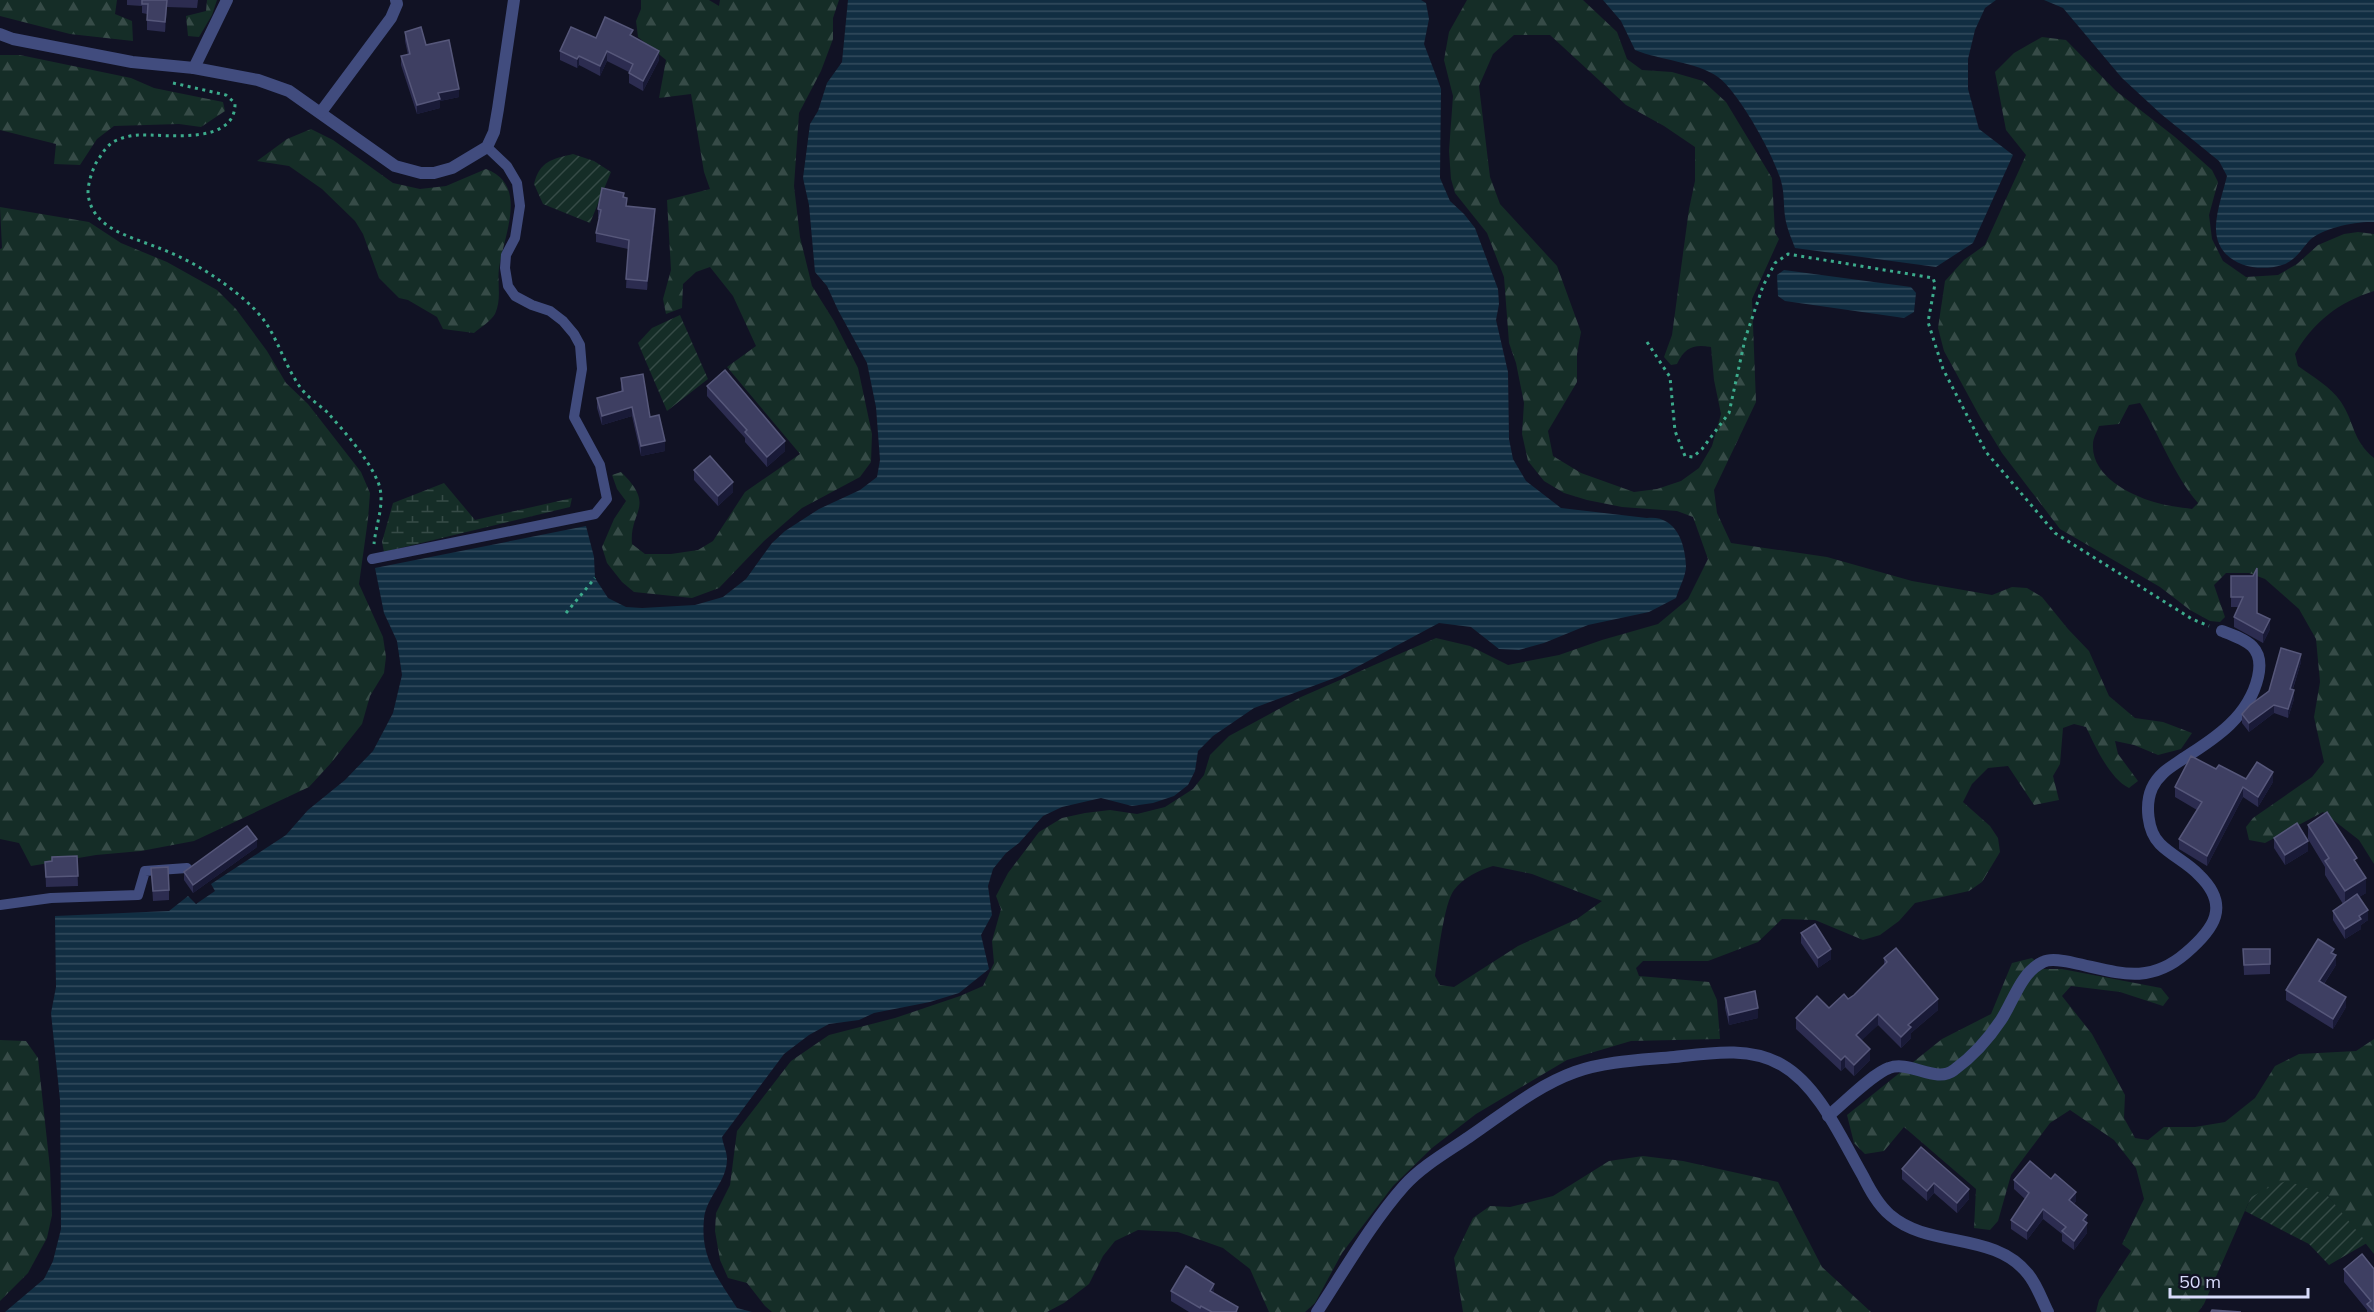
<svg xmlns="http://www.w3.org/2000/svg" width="2374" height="1312" font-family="Mulish,sans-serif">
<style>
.forest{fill:url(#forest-firs);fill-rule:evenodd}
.wetland{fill:url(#wetland-marsh)}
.garden{fill:url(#garden-furrows)}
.water{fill:url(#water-rules)}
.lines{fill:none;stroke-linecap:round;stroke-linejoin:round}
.path{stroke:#3cab8c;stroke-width:3;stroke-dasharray:3 4.5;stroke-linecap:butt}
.lane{stroke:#414c7e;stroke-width:10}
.street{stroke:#414c7e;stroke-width:12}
.wall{fill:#2c2c50}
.shaded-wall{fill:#191a37}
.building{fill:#3e3f62;stroke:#56577a;stroke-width:1.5}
</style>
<defs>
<pattern id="forest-firs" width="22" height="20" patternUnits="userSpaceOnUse" patternTransform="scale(1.5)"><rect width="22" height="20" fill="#152d27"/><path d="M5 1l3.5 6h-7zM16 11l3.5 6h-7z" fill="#364b47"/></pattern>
<pattern id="wetland-marsh" width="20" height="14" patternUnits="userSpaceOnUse" patternTransform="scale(1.5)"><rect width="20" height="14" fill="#152d27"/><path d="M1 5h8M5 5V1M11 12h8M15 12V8" fill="none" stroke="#364b47"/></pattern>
<pattern id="garden-furrows" width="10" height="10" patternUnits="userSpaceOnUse" patternTransform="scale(1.5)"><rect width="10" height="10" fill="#152d27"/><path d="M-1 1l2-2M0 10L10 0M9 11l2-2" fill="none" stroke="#364b47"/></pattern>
<pattern id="water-rules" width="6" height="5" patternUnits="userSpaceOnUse" patternTransform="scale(1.5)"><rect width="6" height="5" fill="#112e42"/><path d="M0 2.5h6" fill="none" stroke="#334c5e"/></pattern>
</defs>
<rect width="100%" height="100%" fill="#111224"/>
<g class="forest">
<polygon points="0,0 117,0 115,14 132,21 133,41 70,34 0,16"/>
<polygon points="207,0 217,0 212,15 199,37 188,36 186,16 206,11"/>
<path d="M 641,0 L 709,0 L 719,6 L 720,0 L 839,0 L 833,18 L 833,39 L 821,71 L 799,113 L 794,186 L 800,237 L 812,286 L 834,321 L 858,368 L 872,434 L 871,462 L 860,477 L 802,508 L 764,541 L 719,588 L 692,598 L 634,592 L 622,582 L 607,563 L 602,547 L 614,519 L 626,501 L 617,489 L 612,475 L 621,472 C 657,507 629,510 632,544 L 645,554 L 671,554 L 698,550 L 713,541 L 745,492 L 800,454 L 727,367 L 756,346 L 733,296 L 710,267 L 696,272 L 683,284 L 682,308 L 666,314 L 663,299 L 671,270 L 667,200 L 710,189 L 704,172 L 691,94 L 659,98 L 666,60 L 638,37 L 636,21 L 641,9 Z"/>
<path d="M 1467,0 L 1583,0 L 1617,32 L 1627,59 L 1642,70 L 1672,72 L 1703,81 L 1726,102 L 1772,178 L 1775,233 L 1779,239 L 1752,299 L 1756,402 L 1714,490 L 1717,513 L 1731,543 L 1827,557 L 1912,581 L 1992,595 L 2012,587 L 2027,588 L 2042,597 L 2068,629 L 2089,651 L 2109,696 L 2135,718 L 2163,722 L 2192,733 L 2181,749 L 2158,755 L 2134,745 L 2115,741 L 2118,754 L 2138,781 L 2129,788 C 2110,779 2095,746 2086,727 L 2074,724 L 2063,728 L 2060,764 L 2053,776 L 2059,800 L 2034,805 L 2008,766 L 1988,768 L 1972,784 L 1963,802 L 1990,826 L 1998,838 L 2000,852 L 1982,882 L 1969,891 L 1915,903 L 1899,921 L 1880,935 L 1863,940 L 1815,920 L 1782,919 L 1758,942 L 1708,961 L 1643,961 L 1636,968 L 1639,976 L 1709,982 L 1717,1000 L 1720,1039 L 1631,1041 L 1567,1060 L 1476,1114 L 1432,1148 L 1393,1186 L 1342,1253 L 1315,1303 L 1305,1312 L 1269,1312 L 1250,1269 L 1223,1248 L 1178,1232 L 1138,1230 L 1115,1241 L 1103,1256 L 1089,1284 L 1064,1303 L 1047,1312 L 772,1312 L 765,1306 L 747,1283 L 728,1278 L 720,1260 L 715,1231 L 716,1213 L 730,1185 L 737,1131 L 791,1061 L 829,1035 L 895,1018 L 960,996 L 983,986 L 994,963 L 992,941 L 1001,909 L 996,896 L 1008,873 L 1039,832 L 1062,818 L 1085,813 L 1110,810 L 1137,814 L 1165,807 L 1193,789 L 1204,775 L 1210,755 L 1229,736 L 1301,697 L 1436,638 L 1470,646 L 1508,665 L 1559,655 L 1602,640 L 1658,624 L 1688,599 L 1708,559 L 1693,517 L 1677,511 L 1622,507 L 1587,500 L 1564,493 L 1544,481 L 1528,461 L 1522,434 L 1524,403 L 1516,363 L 1509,343 L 1504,277 L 1487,233 L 1455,193 L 1451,179 L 1449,151 L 1453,96 L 1444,60 L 1449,32 ZM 1514,35 L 1550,35 L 1626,105 L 1664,126 L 1695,147 L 1695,181 L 1689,209 L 1672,335 L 1664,357 L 1671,365 L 1677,364 C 1685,347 1694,344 1711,347 L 1714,380 L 1721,414 L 1712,446 L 1699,468 L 1681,481 L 1657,489 L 1634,492 L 1581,473 L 1553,456 L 1548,431 L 1577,382 L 1577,354 L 1581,332 L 1557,266 L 1500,204 L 1490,177 L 1479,86 L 1493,54 ZM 1493,866 L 1532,874 L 1602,901 L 1577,919 L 1518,946 L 1454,987 L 1440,985 L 1435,976 C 1438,957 1444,903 1454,890 C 1463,878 1479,870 1493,866 Z"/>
<path d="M 2042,37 L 2066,40 L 2116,91 L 2175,137 L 2212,170 L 2218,182 L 2209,215 L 2212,239 L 2223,261 L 2246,277 L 2278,275 L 2297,264 L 2318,245 L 2344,234 L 2358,232 L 2374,234 L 2374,291 C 2339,302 2313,322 2295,354 L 2298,366 C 2313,377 2330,386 2341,402 C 2355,423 2352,440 2374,458 L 2374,864 L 2359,840 L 2323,812 L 2265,843 L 2249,840 L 2246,827 L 2253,818 L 2312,777 L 2324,762 L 2314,717 L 2320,682 L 2316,639 L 2299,609 L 2265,579 L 2249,573 L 2226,573 L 2214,585 L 2225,617 L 2220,622 L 2210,621 L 2190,610 L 2160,587 L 2060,529 L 2002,453 L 1980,417 L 1944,351 L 1938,328 L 1945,281 L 1964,260 L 1985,245 L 2026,155 L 2006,130 L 1995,72 L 2014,53 ZM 2140,403 C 2160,436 2173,474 2198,503 L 2192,509 C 2180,507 2166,506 2154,502 C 2128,494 2091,475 2093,444 C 2093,438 2097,432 2099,426 L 2119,424 L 2129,405 Z"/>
<polygon points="0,55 20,55 131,78 154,88 223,102 225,111 201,127 179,124 114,126 97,139 80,165 54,164 56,144 0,130"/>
<path d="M 311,129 L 333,140 L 393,183 L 420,189 L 446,186 L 486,169 C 529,185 504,234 499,268 C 497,284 502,299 495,314 C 491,321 481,327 474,333 L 443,329 L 437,317 L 408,300 L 399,298 L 379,278 L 363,234 L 355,221 L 322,189 L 289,166 L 257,161 L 287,139 Z"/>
<polygon points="0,207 89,222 121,243 167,262 217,290 236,309 267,351 286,383 308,404 361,472 370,493 368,519 359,584 383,637 386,657 384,673 370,696 362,724 331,763 309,787 194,841 141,851 96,855 31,866 19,843 0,839 0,249 2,248"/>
<polygon points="2032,958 2044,969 2062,969 2161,988 2169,998 2163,1006 2120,992 2071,986 2062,996 2092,1034 2125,1095 2124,1118 2135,1138 2148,1140 2164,1127 2195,1127 2225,1122 2255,1098 2275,1066 2299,1054 2356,1051 2374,1039 2374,1254 2327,1195 2251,1197 2204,1304 2198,1312 2096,1312 2099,1300 2131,1251 2122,1244 2144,1199 2136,1168 2114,1140 2070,1110 2050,1123 2011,1175 1998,1221 1990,1230 1974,1228 1976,1189 1904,1127 1884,1151 1865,1154 1854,1143 1847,1115 1942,1039 1991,1014 2012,963"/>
<polygon points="0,1040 26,1041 38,1058 50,1168 52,1215 47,1238 28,1273 0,1301"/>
<polygon points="1643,1156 1683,1161 1778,1182 1822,1267 1871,1312 1463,1312 1454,1258 1473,1218 1490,1206 1510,1207 1553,1196 1609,1161"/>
</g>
<polygon class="wetland" points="444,483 475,520 572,498 570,507 384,552 382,542 393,503"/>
<g class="garden">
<path d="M 573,154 L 594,161 L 611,172 L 590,223 L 543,204 L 534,184 C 540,161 552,159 573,154 Z"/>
<polygon points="680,315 708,379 667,411 638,343 652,328"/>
<polygon points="2287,1181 2327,1195 2367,1243 2329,1265 2309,1244 2245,1211 2251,1197 2274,1185"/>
</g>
<g class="water">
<path d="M 848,0 L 1421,0 L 1426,3 L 1429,19 L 1424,44 L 1441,89 L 1440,178 L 1450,201 L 1464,214 L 1475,228 L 1498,289 L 1499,304 L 1496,320 L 1508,372 L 1509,439 L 1513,459 L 1526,481 L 1561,508 L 1647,518 C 1675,515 1685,541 1686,566 C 1686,576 1679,588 1676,598 L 1649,612 L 1588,625 L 1544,643 L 1519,650 L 1499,649 L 1471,627 L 1439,623 L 1340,676 L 1254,708 L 1213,736 L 1198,751 L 1195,771 L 1188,785 L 1174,796 L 1153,803 L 1132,806 L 1101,798 L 1062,807 L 1043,816 L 1019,843 L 1006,853 L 993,869 L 988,886 L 992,915 L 981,935 L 989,969 L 959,993 L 930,1002 L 874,1013 L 859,1020 L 829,1024 L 809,1035 L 784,1054 L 722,1137 C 723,1144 727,1152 727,1159 C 727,1182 706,1197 704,1219 C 700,1258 718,1278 737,1308 L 752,1312 L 5,1312 L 44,1279 L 53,1261 L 61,1229 L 60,1100 L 51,1013 L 56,987 L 55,916 L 169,911 L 188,896 L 196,904 L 215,891 L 211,884 L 286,835 L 308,810 L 345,780 L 373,751 L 393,713 L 402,675 L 397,641 L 384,613 L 375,568 L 586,526 L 594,557 L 595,578 L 608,598 L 626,607 L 642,608 L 695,605 L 723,597 L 746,579 L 772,543 L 785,531 L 819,509 L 860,490 L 877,477 L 880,460 L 879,447 L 876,407 L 867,363 L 838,310 L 827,286 L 815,272 L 809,205 L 803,178 L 810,124 L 818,111 L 827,83 L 842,62 Z"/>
<path d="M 1603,0 L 1996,0 L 1985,8 L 1975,30 L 1968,59 L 1968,89 L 1979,129 L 2013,155 L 1973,243 L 1936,267 L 1795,248 C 1792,240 1788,231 1786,222 C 1783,209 1785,194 1781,181 C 1775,157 1738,91 1718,77 C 1697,62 1659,60 1635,50 L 1621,21 Z"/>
<path d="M 2044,0 L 2374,0 L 2374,222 C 2357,221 2321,228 2309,241 C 2301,250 2295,261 2282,265 C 2253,274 2214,262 2216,225 C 2217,209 2223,192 2227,176 L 2219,161 L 2161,114 L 2122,78 L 2063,8 Z"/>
<polygon points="1784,270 1911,287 1916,293 1914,312 1904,318 1785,301 1778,296 1777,275"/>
</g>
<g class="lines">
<g class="path">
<path d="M 173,83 L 226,95 L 235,103 C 236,146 166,134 139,135 C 133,135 124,137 117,140 C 107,144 102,154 96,163 C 92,171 88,183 88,193 C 91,229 132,237 159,248 C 180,256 201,267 219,280 C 235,291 255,307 266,323 C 279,343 286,367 300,387 C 307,397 318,404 327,412 C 344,431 368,458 378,482 C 386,502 376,523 374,544"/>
<polyline points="1647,342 1670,377 1675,431 1685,456 1693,457 1702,449 1729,413 1745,339 1763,286 1775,263 1788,254 1933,278 1935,284 1928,322 1943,369 1986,452 2055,533 2192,619 2209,626"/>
<polyline points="566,613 595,578"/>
</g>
<g class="lane">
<polyline points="372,559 595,514 607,499 600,465 574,417 582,369 580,345 574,334 563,321 550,311 532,305 515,296 508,286 505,268 506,255 515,238 520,206 517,183 507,166 487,147"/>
<polyline points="0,905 51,898 138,895 145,871 187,868"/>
</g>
<g class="street">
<polyline points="0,34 13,39 132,62 194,68 258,80 289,91 395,166 421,173 434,173 452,168 487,147 494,132 498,109 514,0"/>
<polyline points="194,68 227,0"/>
<polyline points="321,112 391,18 397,4 396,0"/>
<path d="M 1828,1116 C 1843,1104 1872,1074 1889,1068 C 1910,1060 1936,1084 1954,1070 C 1972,1057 1989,1038 2001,1020 C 2013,1002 2021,972 2043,962 C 2051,958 2065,961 2074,963 C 2117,972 2148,986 2186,953 C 2214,929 2231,906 2199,875 C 2188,863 2172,856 2160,844 C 2147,831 2145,804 2152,788 C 2159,773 2171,767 2184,758 C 2216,738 2249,716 2258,677 C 2265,646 2246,640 2222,631"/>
<path d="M 1317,1312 C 1344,1271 1372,1222 1404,1186 C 1422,1166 1447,1152 1469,1137 C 1503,1114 1536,1086 1575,1072 C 1605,1061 1642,1060 1674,1057 C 1709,1053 1750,1046 1782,1065 C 1819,1086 1842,1140 1863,1176 C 1870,1190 1878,1205 1890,1215 C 1929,1249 1994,1231 2028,1274 C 2037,1285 2042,1300 2048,1312"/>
</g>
</g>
<g class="wall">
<polygon points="127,0 198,0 197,8 167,7 165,32 147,30 147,14 142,13 142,6 127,5"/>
<polygon points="405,32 426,45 459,97 440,101 440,108 417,114 401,65 401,56 408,55 405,41"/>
<polygon points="633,37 659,60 643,91 629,83 629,72 607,61 600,76 579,65 577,68 560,60 560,51 596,38"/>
<polygon points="624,198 627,206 655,219 647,290 626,288 628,249 596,242 596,233 599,218 598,218 598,209"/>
<polygon points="621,378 650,417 665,451 641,456 632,416 602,425 597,408 597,398 621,391"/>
<polygon points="707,386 785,451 767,467 745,442 745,438 707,396"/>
<polygon points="694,470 733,492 718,506 694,480"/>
<polygon points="2231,576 2257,613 2270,629 2263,643 2234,627 2234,617 2238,607 2231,607"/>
<polygon points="2301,662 2293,689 2294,699 2288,718 2274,713 2249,732 2242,723 2242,714"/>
<polygon points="2216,769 2246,779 2273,782 2258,807 2243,797 2207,866 2179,849 2179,839 2197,810 2175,797 2175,787"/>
<polygon points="2308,825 2357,864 2366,893 2359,897 2368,920 2361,925 2361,929 2345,939 2333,920 2333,911 2343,904 2325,875 2325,867 2308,839"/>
<polygon points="2274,838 2308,851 2285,865 2274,848"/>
<polygon points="257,847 193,893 184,880 184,872"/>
<polygon points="77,856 78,886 46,887 45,862 52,861"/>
<polygon points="151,868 169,890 169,900 153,901"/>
<polygon points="1801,933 1831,959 1818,968 1801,943"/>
<polygon points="2243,949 2270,949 2270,974 2244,975"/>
<polygon points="2334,954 2336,965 2324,984 2346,1007 2333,1029 2286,1000 2286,990"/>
<polygon points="1884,958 1938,1010 1911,1033 1911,1038 1901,1048 1878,1025 1861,1040 1870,1060 1854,1076 1845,1067 1841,1071 1796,1029 1796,1018 1829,1008 1848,999 1854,995 1884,965"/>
<polygon points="1725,998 1758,1018 1729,1025 1725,1008"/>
<polygon points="1902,1169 1969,1199 1957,1213 1934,1193 1927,1201 1902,1179"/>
<polygon points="2014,1180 2076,1201 2074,1204 2087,1215 2087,1233 2074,1250 2062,1241 2062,1234 2043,1219 2027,1240 2011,1229 2011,1220 2025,1199 2014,1189"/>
<polygon points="2362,1254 2374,1312 2367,1312 2367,1310 2344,1282 2344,1269"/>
<polygon points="1171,1291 1214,1293 1238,1312 1189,1312 1171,1301"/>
</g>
<g class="shaded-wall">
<polygon points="167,0 167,7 165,32 165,22"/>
<polygon points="607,51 607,61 600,76 600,66"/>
<polygon points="659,51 659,60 643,91 643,81"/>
<polygon points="579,56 579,65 577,68 577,59"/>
<polygon points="459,89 459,97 440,101 440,108 417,114 417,105 438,93"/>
<polygon points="655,209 655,219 647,290 647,281"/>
<polygon points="632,407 632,416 602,425 602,416"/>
<polygon points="665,441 665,451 641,456 641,446"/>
<polygon points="785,441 785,451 767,467 767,457"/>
<polygon points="733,482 733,492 718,506 718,496"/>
<polygon points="2270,619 2270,629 2263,643 2263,633"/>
<polygon points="2301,654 2301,662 2290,697 2290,689"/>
<polygon points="2294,690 2294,699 2288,718 2288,709"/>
<polygon points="2274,705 2274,713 2249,732 2249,723"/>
<polygon points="2273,772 2273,782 2258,807 2258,797"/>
<polygon points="2243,787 2243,797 2207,866 2207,856"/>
<polygon points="257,839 257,847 193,893 193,885"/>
<polygon points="2308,841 2308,851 2285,865 2285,855"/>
<polygon points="2366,878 2366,893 2345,906 2345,891"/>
<polygon points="2368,910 2368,920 2361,925 2361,929 2345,939 2345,929 2359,916"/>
<polygon points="1831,949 1831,959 1818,968 1818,958"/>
<polygon points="2334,949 2334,958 2336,955 2336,965 2319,991 2319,981"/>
<polygon points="2346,997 2346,1007 2333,1029 2333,1019"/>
<polygon points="1938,999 1938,1010 1911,1033 1911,1038 1901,1048 1901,1037 1908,1025"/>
<polygon points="1758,1008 1758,1018 1729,1025 1729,1015"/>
<polygon points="1878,1014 1878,1025 1856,1046 1856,1035"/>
<polygon points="1870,1049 1870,1060 1854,1076 1854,1065"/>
<polygon points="1845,1056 1845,1067 1841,1071 1841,1060"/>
<polygon points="1934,1183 1934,1193 1927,1201 1927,1191"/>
<polygon points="1969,1189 1969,1199 1957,1213 1957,1203"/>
<polygon points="2076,1192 2076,1201 2069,1210 2069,1200"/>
<polygon points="2043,1209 2043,1219 2027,1240 2027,1231"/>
<polygon points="2087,1215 2087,1233 2074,1250 2074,1241 2083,1220"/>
<polygon points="1214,1284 1214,1294 1210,1291"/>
</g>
<g class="building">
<polygon points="142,0 167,0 165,22 147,20 148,4 142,4"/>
<polygon points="605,17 633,30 630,35 659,51 643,81 629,73 633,64 607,51 600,66 579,56 577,59 560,51 571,27 596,38"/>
<polygon points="421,27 426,45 449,40 459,89 438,93 440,99 417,105 401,56 410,54 405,32"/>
<polygon points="602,188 624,193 623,197 627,198 626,206 655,209 647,281 626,279 629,240 596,233 601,210 598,209"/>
<polygon points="725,370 785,441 767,457 745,432 747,430 707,386"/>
<polygon points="643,374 650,417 659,415 665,441 641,446 632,407 602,416 597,398 623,391 621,378"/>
<polygon points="710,456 733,482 718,496 694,470"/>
<polygon points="2257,568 2257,613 2270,619 2263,633 2234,617 2243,597 2231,597 2231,576 2253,576"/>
<polygon points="2281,648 2301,654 2290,689 2294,690 2288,709 2274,705 2249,723 2242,714 2250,705 2269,691"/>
<polygon points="2191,756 2216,769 2219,765 2246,779 2257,762 2273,772 2258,797 2243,787 2207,856 2179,839 2202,802 2175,787"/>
<polygon points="2327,812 2357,858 2354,860 2366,878 2345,891 2325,861 2329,858 2308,825"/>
<polygon points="2297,823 2308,841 2285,855 2274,838"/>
<polygon points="247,826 257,839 193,885 184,872"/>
<polygon points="77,856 78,876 46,877 45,862 52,861 52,857"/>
<polygon points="168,867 169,890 153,891 151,868"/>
<polygon points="2357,894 2368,910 2359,916 2361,919 2345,929 2333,911"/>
<polygon points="1815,924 1831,949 1818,958 1801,933"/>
<polygon points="2318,939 2334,949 2331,953 2336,955 2319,981 2346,997 2333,1019 2286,990"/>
<polygon points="1896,948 1938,999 1908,1025 1911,1027 1901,1037 1878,1014 1856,1035 1870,1049 1854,1065 1845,1056 1841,1060 1796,1018 1817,996 1829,1008 1844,994 1848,999 1854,995 1887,962 1884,958"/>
<polygon points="2243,949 2270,949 2270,964 2244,965"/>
<polygon points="1755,991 1758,1008 1729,1015 1725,998"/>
<polygon points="1921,1147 1969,1189 1957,1203 1934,1183 1927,1191 1902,1169"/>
<polygon points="2030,1161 2051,1179 2055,1174 2076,1192 2069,1200 2087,1215 2083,1220 2087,1223 2074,1241 2062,1231 2066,1227 2043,1209 2027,1231 2011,1220 2029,1193 2014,1180"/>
<polygon points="2362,1254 2374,1269 2374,1312 2367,1304 2371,1301 2344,1269"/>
<polygon points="1186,1266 1214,1284 1210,1291 1238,1307 1236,1312 1212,1312 1201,1306 1200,1308 1171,1291"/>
<polygon points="2212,1310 2241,1312 2211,1312"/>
</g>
<path d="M2170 1288v9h138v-9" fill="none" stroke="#d8dbfb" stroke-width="3"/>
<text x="2179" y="1288" font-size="18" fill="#d8dbfb" stroke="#111224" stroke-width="4.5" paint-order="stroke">50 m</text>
</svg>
